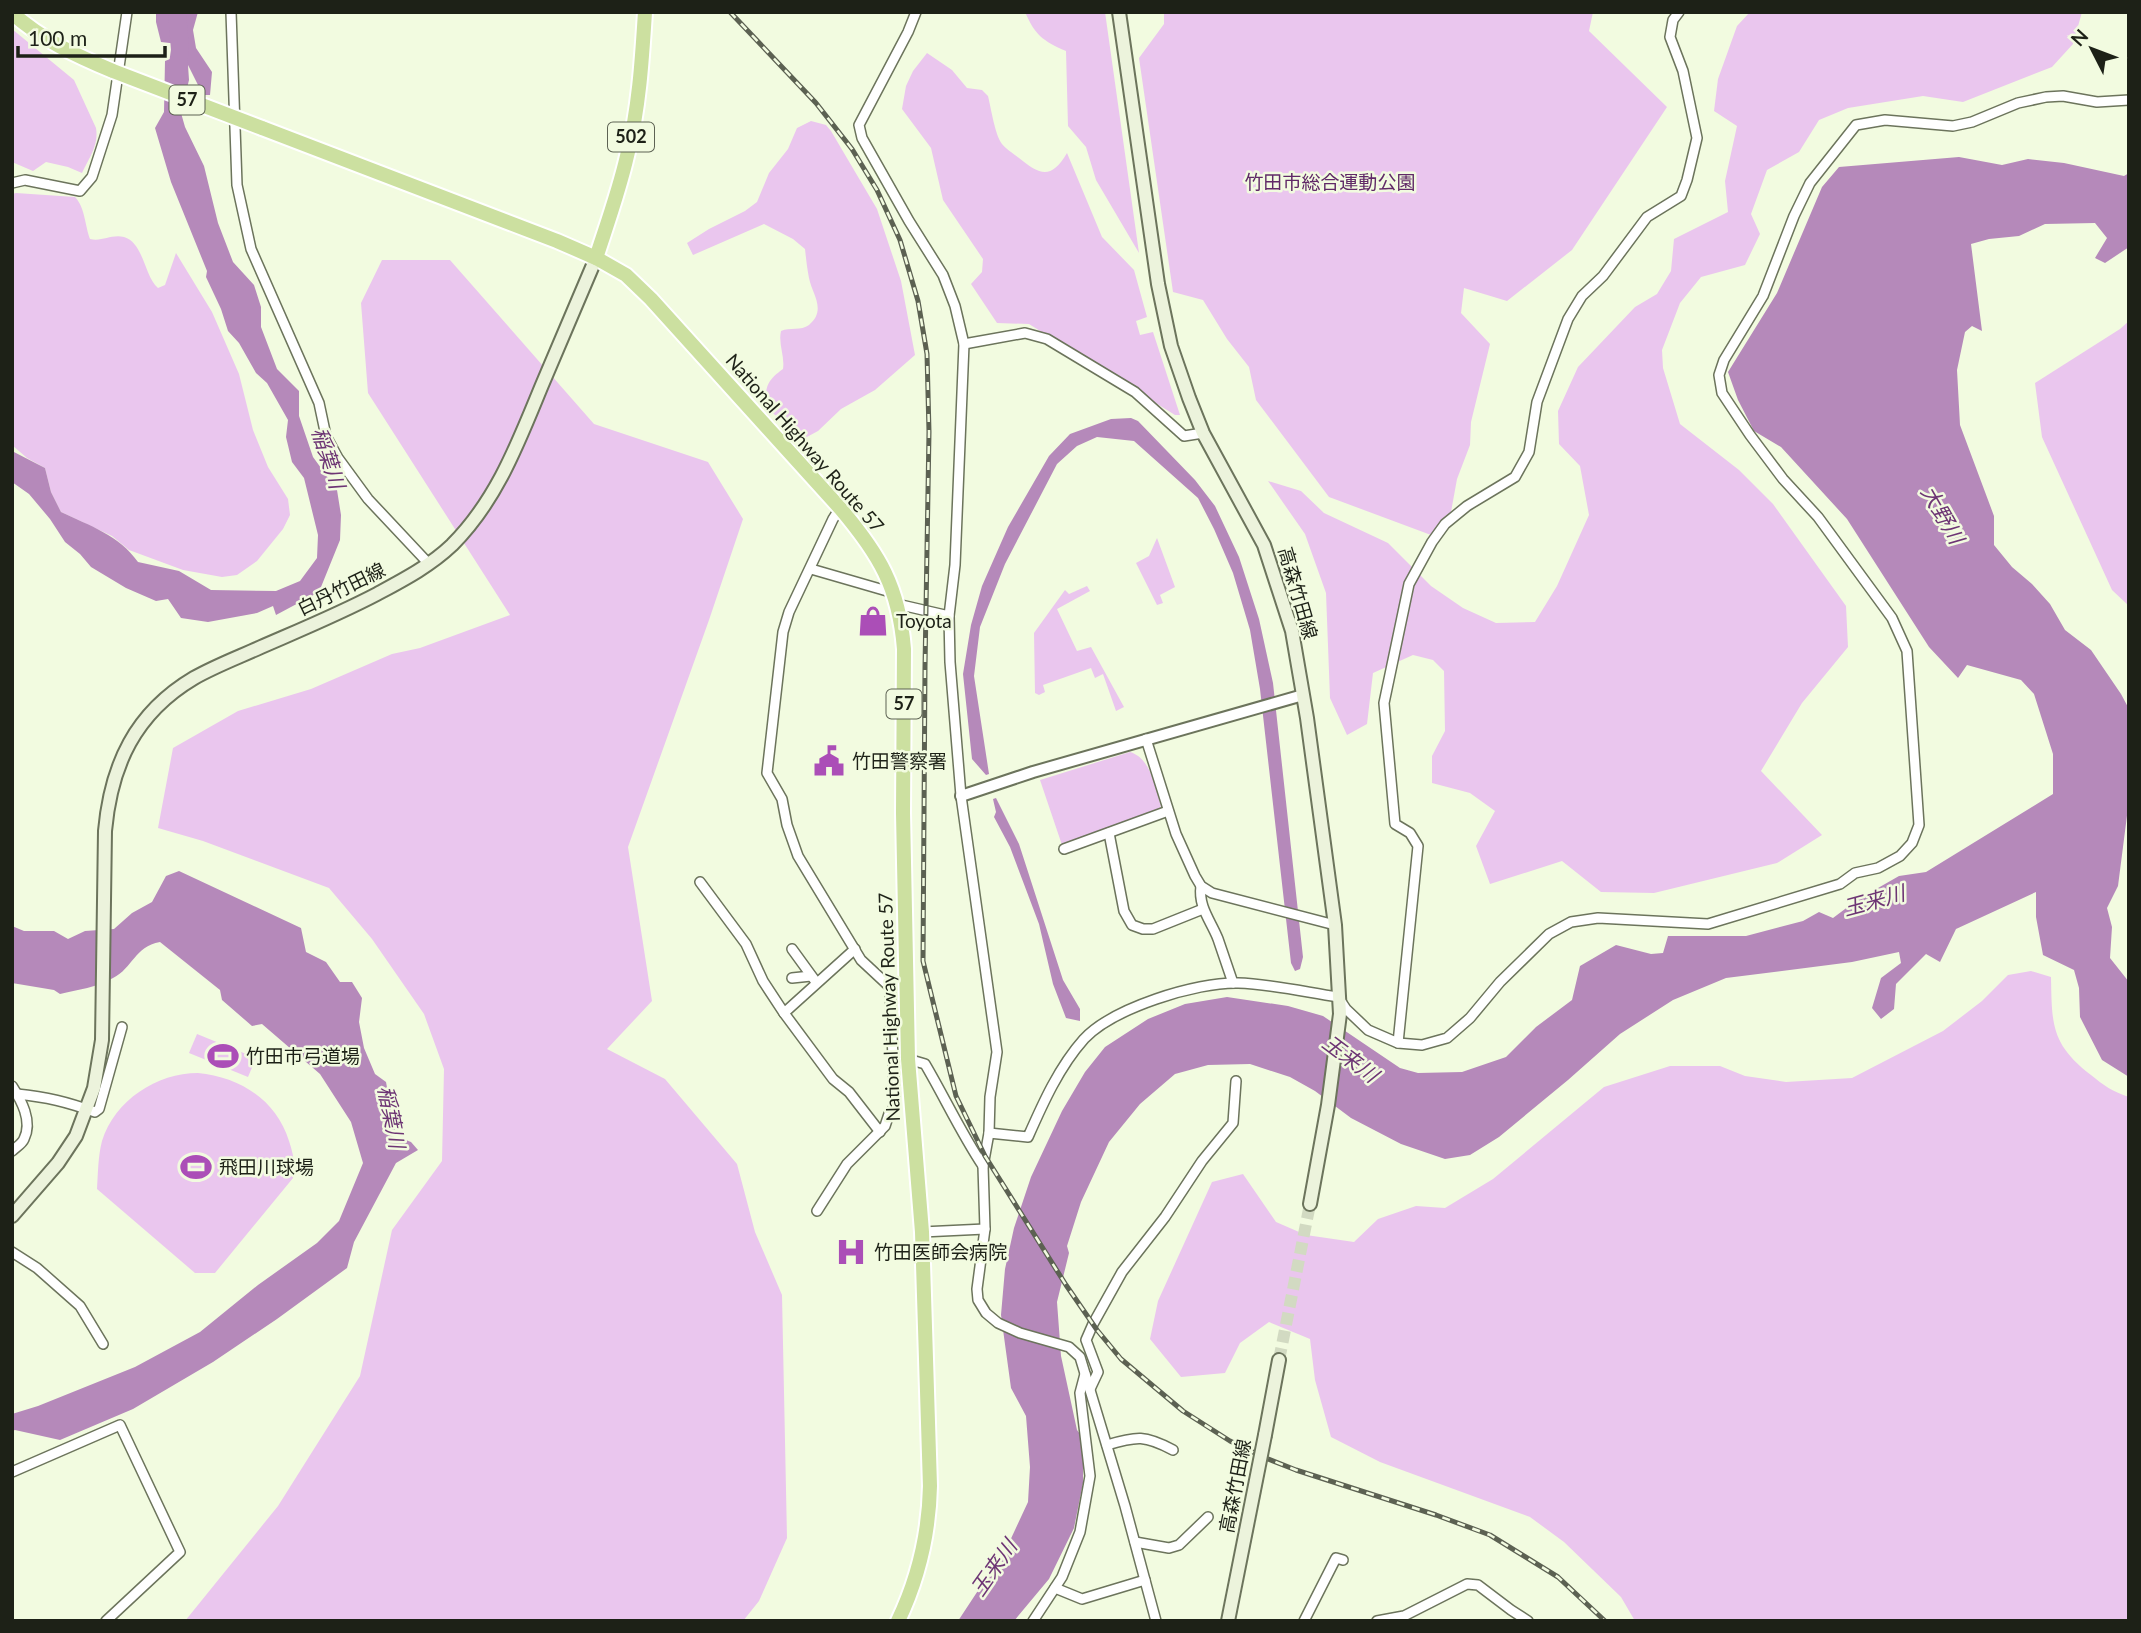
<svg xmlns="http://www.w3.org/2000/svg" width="2141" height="1633" font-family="Lato,'Noto Sans JP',sans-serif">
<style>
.green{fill:#eac6ee}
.water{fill:#b589ba}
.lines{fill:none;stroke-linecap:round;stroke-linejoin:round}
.river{stroke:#b589ba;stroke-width:18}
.secondary-tunnel{stroke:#d2dac2;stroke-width:12;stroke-dasharray:12 6;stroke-linecap:butt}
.minor-casing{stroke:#6c745c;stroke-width:12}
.tertiary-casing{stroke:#6c745c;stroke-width:14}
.secondary-casing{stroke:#6c745c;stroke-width:16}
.trunk-casing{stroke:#fff;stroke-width:18}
.minor{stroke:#fff;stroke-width:9}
.tertiary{stroke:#fff;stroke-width:10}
.secondary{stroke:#ecf3dc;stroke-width:12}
.trunk{stroke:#cce0a0;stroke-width:14}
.rail-casing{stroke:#5c6152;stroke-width:5}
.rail{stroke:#f2fbe0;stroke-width:2.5;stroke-dasharray:8;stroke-linecap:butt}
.secondary-bridge-casing{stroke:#6c745c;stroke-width:16;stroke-linecap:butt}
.trunk-bridge-casing{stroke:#fff;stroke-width:18;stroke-linecap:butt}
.secondary-bridge{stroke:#ecf3dc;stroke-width:12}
.trunk-bridge{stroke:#cce0a0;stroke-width:14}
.labels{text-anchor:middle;stroke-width:5;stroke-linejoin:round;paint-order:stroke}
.shield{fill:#f2fbe0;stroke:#5d6253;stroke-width:2}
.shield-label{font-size:18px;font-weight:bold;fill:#1d2117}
.park-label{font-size:19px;fill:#602967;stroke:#f2fbe0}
.street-label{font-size:19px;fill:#1d2117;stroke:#f2fbe0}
.poi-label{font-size:19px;fill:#1d2117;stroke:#f2fbe0;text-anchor:start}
.water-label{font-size:21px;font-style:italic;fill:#6d3574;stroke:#f2fbe0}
</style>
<rect width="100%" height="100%" fill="#f2fbe0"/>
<g class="green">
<path d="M 1025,12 L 1105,12 L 1139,253 L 1096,180 L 1086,147 L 1068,126 L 1066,51 C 1043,41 1035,35 1025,12 Z"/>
<polygon points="1164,12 1593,12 1589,31 1667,107 1572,250 1507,301 1464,288 1461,313 1490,344 1471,422 1470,445 1457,479 1451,512 1431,535 1329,497 1256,400 1249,367 1227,339 1203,300 1173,292 1139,58 1164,24"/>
<polygon points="1750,12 2082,12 2073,44 2052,67 1963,102 1923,96 1848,108 1819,120 1799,152 1767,170 1751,214 1760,234 1745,265 1701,277 1680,303 1662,350 1663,368 1680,424 1739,470 1773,504 1846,606 1848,647 1802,703 1761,771 1822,835 1777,863 1654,893 1601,892 1562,861 1490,884 1476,846 1495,811 1470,793 1432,783 1432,756 1445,731 1444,671 1433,660 1413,655 1373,673 1367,724 1347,735 1330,698 1326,593 1305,534 1268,481 1301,491 1324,513 1388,543 1431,586 1463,608 1496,623 1535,622 1557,586 1589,515 1580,466 1559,444 1558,411 1578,367 1635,307 1657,294 1671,271 1674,239 1728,212 1725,181 1737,126 1714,111 1718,79 1737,26"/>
<path d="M 12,29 L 74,80 L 96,128 C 99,145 89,158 82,173 L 68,167 L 46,162 L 33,171 L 12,162 Z"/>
<path d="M 927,53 L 952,70 L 967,88 L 982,90 L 988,96 C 991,108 995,135 1002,144 C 1006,149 1014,154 1019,158 C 1040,175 1051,180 1067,153 L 1102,237 L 1134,270 L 1147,317 L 1136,321 L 1140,335 L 1153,332 L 1180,415 L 1175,415 L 1029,324 L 997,323 L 971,284 L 982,272 L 983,259 L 943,200 L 931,148 L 902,109 L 906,86 L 913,71 Z"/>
<path d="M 811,121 L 826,125 L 831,131 L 877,209 L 901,281 L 915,355 L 875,390 L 841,409 L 818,431 L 805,438 L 766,408 C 765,388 766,381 783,369 C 785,356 778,344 781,331 C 790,327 801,331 809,325 C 827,310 812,294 809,278 C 807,268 806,258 805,249 L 793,239 L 764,224 L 693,255 L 687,243 L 709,229 L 745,211 L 757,202 L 769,173 L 788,149 L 797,128 Z"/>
<path d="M 16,193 L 75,197 C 85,207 85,226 90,239 C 102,242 111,234 124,237 C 144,243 144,276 158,288 L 165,285 L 176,253 L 212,312 L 239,374 L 253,430 L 268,467 L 288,499 L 290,515 L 283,529 L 257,561 L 237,575 L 222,577 L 183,570 L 129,550 L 112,536 L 61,512 L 51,492 L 45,468 L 27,458 L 12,445 L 12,194 Z"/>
<polygon points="382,260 450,260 594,424 708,462 743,519 709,620 628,847 652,1001 607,1049 665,1079 737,1164 755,1232 782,1295 787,1538 759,1601 743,1621 185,1621 278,1506 360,1376 392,1230 442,1161 444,1069 424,1014 372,939 329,888 203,841 158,828 173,748 238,711 311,689 392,654 420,648 510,615 368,393 361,303"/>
<polygon points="2129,321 2129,606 2112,590 2042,437 2035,383 2120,329"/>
<polygon points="1157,538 1175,587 1160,595 1163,603 1157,605 1136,563 1149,556"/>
<polygon points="1087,586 1090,591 1057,609 1077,651 1091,647 1124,707 1116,711 1103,674 1095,678 1091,668 1043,685 1045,692 1039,695 1035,693 1034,633 1065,590 1069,594"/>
<path d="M 1130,752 C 1151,758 1155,788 1161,806 L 1158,810 L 1062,845 L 1040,780 Z"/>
<path d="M 2031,971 L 2051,977 C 2052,1025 2051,1044 2091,1075 C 2103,1085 2113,1092 2129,1097 L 2129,1621 L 1635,1621 L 1621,1597 L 1564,1542 L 1530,1517 L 1380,1462 L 1331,1437 L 1315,1380 L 1310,1339 L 1269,1322 L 1240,1343 L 1225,1373 L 1181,1377 L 1150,1339 L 1158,1301 L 1212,1182 L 1243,1174 L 1276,1222 L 1306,1235 L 1354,1242 L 1378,1219 L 1416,1206 L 1445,1208 L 1493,1179 L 1604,1087 L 1670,1066 L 1720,1066 L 1745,1076 L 1786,1082 L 1852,1078 L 1943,1031 L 1982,1001 L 2008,975 Z"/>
<polygon points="197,1034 256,1058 248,1077 189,1053"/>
<path d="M 198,1073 C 239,1077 276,1099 289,1141 C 293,1153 296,1165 293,1178 L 215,1273 L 195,1273 L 97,1189 C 98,1174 98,1156 102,1141 C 115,1100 157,1073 198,1073 Z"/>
</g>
<g class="water">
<path d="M 156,12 L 198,12 L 193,30 L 196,48 L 212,72 L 210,95 L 203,95 L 188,65 L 189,80 L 181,113 L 185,127 L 204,166 L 218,223 L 233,262 L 254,285 L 261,307 L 261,327 L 277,369 L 299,391 L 299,416 L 313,457 L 337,490 L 341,515 L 340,540 L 319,592 L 276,615 L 273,606 L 257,613 L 208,622 L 181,618 L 168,599 L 156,601 L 126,588 L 91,567 L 80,554 L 65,542 L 50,519 L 29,494 L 12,482 L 12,451 L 45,468 L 51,492 L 61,512 C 90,526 119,535 138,562 L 179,571 L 211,590 L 276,591 L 300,581 L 317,558 L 318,535 L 304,478 L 292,462 L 286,437 L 288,420 L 267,383 L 256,373 L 239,343 L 228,331 L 221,309 L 206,277 L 207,271 L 171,182 L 155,128 L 164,112 L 165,61 L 188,52 L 187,45 L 161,42 L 156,22 Z"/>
<polygon points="1959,157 2002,165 2028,159 2064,163 2124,176 2129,173 2129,247 2105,263 2095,258 2107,238 2095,223 2045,224 2019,236 1989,239 1971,244 1982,331 1972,326 1965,332 1957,370 1960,425 1994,516 1994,545 2012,567 2032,584 2050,604 2065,630 2091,650 2121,694 2129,709 2129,800 2118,886 2107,908 2112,927 2110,958 2129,982 2129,1077 2102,1060 2080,1017 2079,988 2074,970 2043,955 2036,917 2036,892 1956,929 1940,962 1926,954 1896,984 1894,1009 1881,1019 1872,1008 1881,978 1901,963 1899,952 1852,962 1726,978 1673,1000 1620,1034 1568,1080 1499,1137 1470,1155 1445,1159 1401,1144 1351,1118 1315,1091 1290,1077 1250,1064 1208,1065 1175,1074 1140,1104 1109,1142 1081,1202 1067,1246 1069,1253 1057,1302 1061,1356 1077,1430 1083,1438 1083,1483 1074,1528 1049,1579 1014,1621 958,1621 1008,1545 1028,1502 1030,1467 1026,1416 1011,1388 1001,1315 1005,1269 1014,1228 1031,1177 1062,1111 1085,1072 1105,1047 1148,1019 1185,1004 1227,997 1288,1006 1323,1016 1400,1068 1418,1073 1462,1072 1506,1057 1536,1027 1572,1000 1580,966 1616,945 1651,954 1663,953 1668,936 1746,936 1803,921 1819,912 1833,918 1857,900 1899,876 1926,872 2053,794 2053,754 2034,694 2021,680 1967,665 1958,678 1929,647 1847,519 1781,447 1754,431 1738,400 1728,372 1777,293 1822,187 1839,167"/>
<polygon points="1131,418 1138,421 1195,480 1215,506 1239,557 1259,619 1273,683 1303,957 1300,969 1295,971 1291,963 1260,689 1250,630 1233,573 1214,529 1198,498 1134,441 1097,437 1077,446 1057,464 1005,564 980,627 974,676 989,774 986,775 972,759 963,674 971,625 982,586 1008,527 1049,456 1070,434 1111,419"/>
<polygon points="996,798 1019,844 1063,980 1080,1009 1080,1021 1066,1018 1053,984 1039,924 1010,847 994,817 996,812 993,799"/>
<path d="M 179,871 L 301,928 L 306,952 L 326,962 L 340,982 L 352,982 L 362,998 L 359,1022 L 364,1048 L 375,1074 L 386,1082 L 396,1136 L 411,1142 L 418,1150 L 396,1163 L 354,1242 L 347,1268 L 277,1319 L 213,1362 L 133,1409 L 60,1440 L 15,1430 L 12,1431 L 12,1414 L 38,1406 L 135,1367 L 200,1332 L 258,1285 L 317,1243 L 339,1221 L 363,1163 L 351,1122 L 320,1074 L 262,1024 L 252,1026 L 222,1000 L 220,990 L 160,942 C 134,947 133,968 113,978 C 98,987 77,990 60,994 L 54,990 L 12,983 L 12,926 L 24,931 L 54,931 L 68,939 L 85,931 L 114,929 L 132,913 L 152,902 L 166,876 Z"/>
</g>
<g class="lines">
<polyline class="river" points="176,79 180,50 177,12"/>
<polyline class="secondary-tunnel" points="1279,1360 1310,1204"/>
<g class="minor-casing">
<g id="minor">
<polyline points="231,12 237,185 251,249 319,403 326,436 338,458 368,499 429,564"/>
<polyline points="916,12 908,32 859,125 862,138 909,221 943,275 955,306 964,344 955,565 949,616 950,662 961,796 997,1052 990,1097 989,1133 983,1166 985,1229 977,1289 978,1300 986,1313 998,1323 1020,1333 1069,1347 1080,1357 1125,1506 1156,1621"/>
<polyline points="12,183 25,180 80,191 92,177 112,115 127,12"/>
<polyline points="964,344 1025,333 1047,339 1135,392 1184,436 1203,433"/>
<polyline points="811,569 894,593"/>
<polyline points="897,604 949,616"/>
<polyline points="1146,739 1176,834 1195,876 1201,886 1212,893 1335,925"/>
<polyline points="1109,833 1124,911 1132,925 1143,929 1153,929 1203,909"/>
<polyline points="1064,849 1168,811"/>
<polyline points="700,882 746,944 763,981 784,1013 833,1079 849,1092 880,1132"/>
<path d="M 1201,886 C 1198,907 1211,921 1218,939 C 1223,954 1228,968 1233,983"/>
<polyline points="792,949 816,982"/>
<polyline points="792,978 811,976"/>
<polyline points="784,1013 855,949"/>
<polyline points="1398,1043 1418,846 1410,833 1395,824 1384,703 1409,584 1432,542 1445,524 1467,506 1515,477 1529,452 1537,402 1568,319 1582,296 1603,276 1647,217 1681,196 1687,180 1697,138 1683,71 1670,37 1673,20 1679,12"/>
<path d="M 908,1059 L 925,1064 C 945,1098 961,1133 983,1166"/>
<path d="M 12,1086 C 21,1100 33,1121 24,1139 C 22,1144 16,1147 12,1151"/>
<path d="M 17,1094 C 47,1097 67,1102 95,1112 L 99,1109 L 122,1027"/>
<path d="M 989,1133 L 1028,1137 C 1043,1103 1059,1067 1084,1039 C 1113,1008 1196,982 1238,983 C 1271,984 1305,992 1338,997 L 1346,1009 L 1368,1030 L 1398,1043 L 1422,1045 L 1447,1038 L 1470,1018 L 1500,982 L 1549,934 L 1571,922 L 1598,918 L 1708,924 L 1840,884 L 1855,873 L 1878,868 L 1900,856 L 1912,843 L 1919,825 L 1907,651 L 1892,618 L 1818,517 L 1783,479 L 1750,435 L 1722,393 L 1719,375 L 1724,360 L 1763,296 L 1794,216 L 1810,183 L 1856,125 L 1885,120 L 1953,126 L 1972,122 L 2018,103 L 2046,97 L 2063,96 L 2097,102 L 2129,100"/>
<polyline points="817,1211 847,1164 885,1126 889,1114 895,1106 890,987 861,960 798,856 787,825 782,799 767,773 783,632 789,612 833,519 840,508"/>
<polyline points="922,1232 985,1229"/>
<polyline points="12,1252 37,1268 80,1306 103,1344"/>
<polyline points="1090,1389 1098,1372 1086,1340 1093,1324 1122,1272 1165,1217 1202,1161 1233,1123 1236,1081"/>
<path d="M 1107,1445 C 1137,1436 1145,1435 1173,1450"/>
<polyline points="12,1472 120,1425 180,1552 106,1621"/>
<polyline points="1135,1542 1169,1548 1179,1545 1208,1517"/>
<polyline points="1055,1588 1082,1599 1145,1580"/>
<polyline points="1033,1621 1062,1577 1080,1532 1090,1476 1080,1393 1085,1374"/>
<polyline points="1304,1621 1336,1558 1343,1560"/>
<polyline points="1377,1621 1404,1616 1467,1584 1478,1585 1511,1610 1528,1621"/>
</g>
</g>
<g class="tertiary-casing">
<polyline id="tertiary" points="961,796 1033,772 1303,695"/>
</g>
<g class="secondary-casing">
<g id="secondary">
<polyline points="1119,12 1158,284 1171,346 1189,398 1203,433 1264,545 1292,631 1307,718 1335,925 1340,1014 1328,1105 1310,1204"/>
<path d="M 12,1216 L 58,1163 L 76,1136 L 94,1088 L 102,1040 L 105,831 C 111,765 135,713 194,678 C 215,666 239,657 261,647 C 300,630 339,614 377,594 C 403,580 430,566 452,545 C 497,500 518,443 542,385 C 560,343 578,300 596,258"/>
<polyline points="1265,1435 1279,1360"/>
</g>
</g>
<g class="trunk-casing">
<g id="trunk">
<path d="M 12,13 C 42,40 77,56 113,71"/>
<path d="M 262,128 L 557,241 L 596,258 L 626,275 L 651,299 L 840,508 C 879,554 899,587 904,649 L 903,813 L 908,1059 L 922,1232 L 930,1486 C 929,1534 919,1577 898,1621"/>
<path d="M 596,258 C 607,224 619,191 627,156 C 639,109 642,60 645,12"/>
</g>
</g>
<use href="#minor" class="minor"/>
<use href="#tertiary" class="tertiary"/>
<use href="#secondary" class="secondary"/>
<use href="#trunk" class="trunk"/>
<g class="rail-casing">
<polyline id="rail" points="730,12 816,103 852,149 877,190 900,240 918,301 927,354 929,432 925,667 923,961 956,1096 985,1156 1066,1285 1097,1330 1121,1359 1183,1411 1230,1441 1263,1457 1296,1470 1436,1515 1490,1535 1558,1577 1605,1621"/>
</g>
<use href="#rail" class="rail"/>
<g class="secondary-bridge-casing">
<polyline id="secondary-bridge" points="1228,1621 1265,1435"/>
</g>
<g class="trunk-bridge-casing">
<polyline id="trunk-bridge" points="113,71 262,128"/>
</g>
<use href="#secondary-bridge" class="secondary-bridge"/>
<use href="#trunk-bridge" class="trunk-bridge"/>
</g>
<defs>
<g id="shop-bare" transform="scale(2.415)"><path d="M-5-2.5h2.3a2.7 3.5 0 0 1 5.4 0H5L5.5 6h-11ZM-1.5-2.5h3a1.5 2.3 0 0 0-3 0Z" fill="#ab4eb7" stroke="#f2fbe0" stroke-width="2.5" paint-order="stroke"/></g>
<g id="civic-bare" transform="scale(2.415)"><path d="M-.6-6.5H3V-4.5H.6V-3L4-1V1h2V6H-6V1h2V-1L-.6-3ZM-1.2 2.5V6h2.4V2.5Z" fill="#ab4eb7" stroke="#f2fbe0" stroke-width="2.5" paint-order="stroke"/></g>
<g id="stadium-bare" transform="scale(2.415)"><path d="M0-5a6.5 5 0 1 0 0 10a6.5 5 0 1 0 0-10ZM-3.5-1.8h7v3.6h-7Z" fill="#ab4eb7" stroke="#f2fbe0" stroke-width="2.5" paint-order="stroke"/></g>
<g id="hospital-bare" transform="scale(2.415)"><path d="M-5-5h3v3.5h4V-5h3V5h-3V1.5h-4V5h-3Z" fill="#ab4eb7" stroke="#f2fbe0" stroke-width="2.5" paint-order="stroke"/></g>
</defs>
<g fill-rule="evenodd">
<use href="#shop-bare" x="873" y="621"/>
<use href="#civic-bare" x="829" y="761"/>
<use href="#stadium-bare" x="223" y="1056"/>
<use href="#stadium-bare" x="196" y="1167"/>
<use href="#hospital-bare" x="851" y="1252"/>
</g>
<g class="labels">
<g class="shield">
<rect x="169.5" y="85.5" width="35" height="29" rx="5"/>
<rect x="608" y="122.5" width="46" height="29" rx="5"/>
<rect x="886.5" y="689.5" width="35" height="29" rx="5"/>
</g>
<g class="shield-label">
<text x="187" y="106">57</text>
<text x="631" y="143">502</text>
<text x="904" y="710">57</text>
</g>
<g class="park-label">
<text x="1330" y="189">竹田市総合運動公園</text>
</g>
<g class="street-label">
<text transform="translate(805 443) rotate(49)" y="7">National Highway Route 57</text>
<text transform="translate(341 589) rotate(-26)" y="7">白丹竹田線</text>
<text transform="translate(1298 593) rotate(74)" y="7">高森竹田線</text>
<text transform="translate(889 1007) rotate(-92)" y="7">National Highway Route 57</text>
<text transform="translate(1235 1486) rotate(-79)" y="7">高森竹田線</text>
</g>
<g class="poi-label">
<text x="896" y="628">Toyota</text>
<text x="852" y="768">竹田警察署</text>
<text x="246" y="1063">竹田市弓道場</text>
<text x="219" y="1174">飛田川球場</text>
<text x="874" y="1259">竹田医師会病院</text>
</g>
<g class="water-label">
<text transform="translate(328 458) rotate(72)" y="7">稲葉川</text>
<text transform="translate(1942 515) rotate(60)" y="7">大野川</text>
<text transform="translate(1874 901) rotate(-15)" y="7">玉来川</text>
<text transform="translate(1350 1059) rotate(37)" y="7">玉来川</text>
<text transform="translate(391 1117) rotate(79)" y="7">稲葉川</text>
<text transform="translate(994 1568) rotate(-55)" y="7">玉来川</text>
</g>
</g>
<rect width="2141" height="1633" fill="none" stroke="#1d2117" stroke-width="28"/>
<g transform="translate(2092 49) rotate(312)" stroke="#f2fbe0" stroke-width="5" paint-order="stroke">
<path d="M0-5L12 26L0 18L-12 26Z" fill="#1d2117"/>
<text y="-10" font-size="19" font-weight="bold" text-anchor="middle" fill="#1d2117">N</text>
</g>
<path d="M18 46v10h147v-10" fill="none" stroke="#1d2117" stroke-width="3.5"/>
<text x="28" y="46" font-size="21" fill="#1d2117" stroke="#f2fbe0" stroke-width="5" paint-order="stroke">100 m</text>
</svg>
